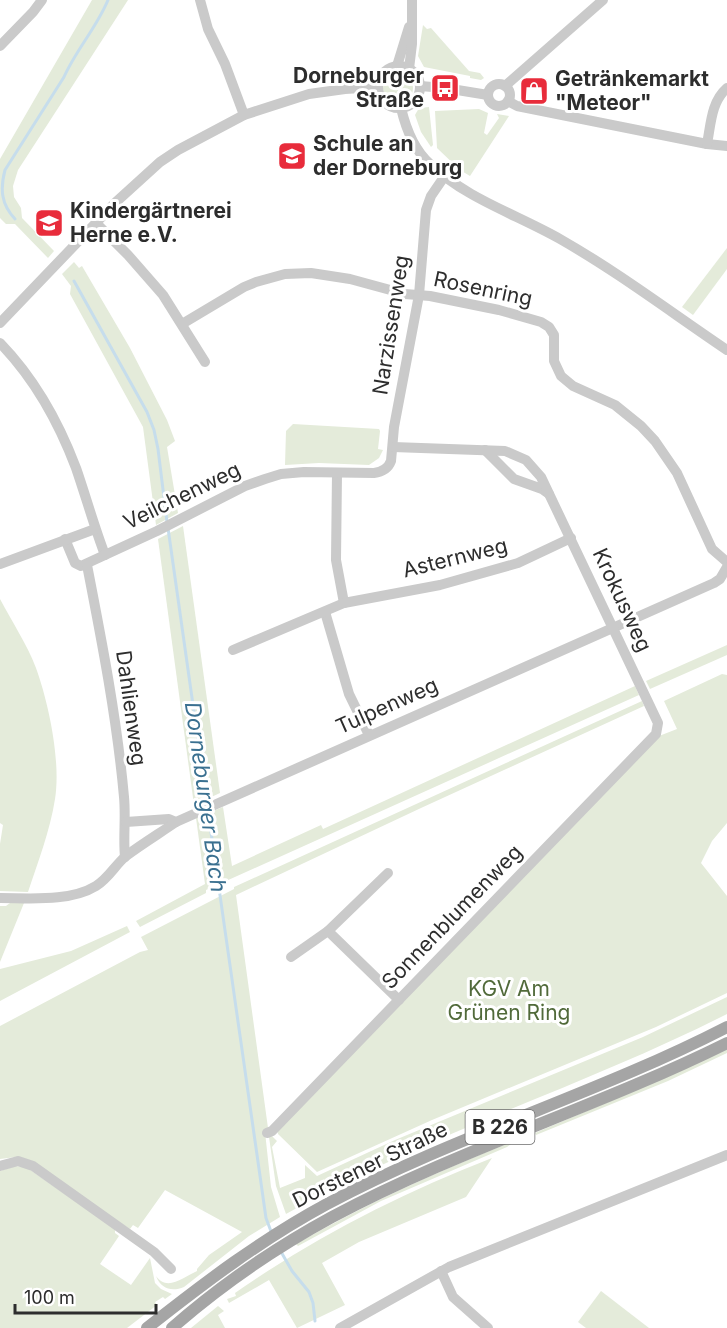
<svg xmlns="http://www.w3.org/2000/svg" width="727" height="1328" font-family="Inter,sans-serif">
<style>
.green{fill:#e4ebda}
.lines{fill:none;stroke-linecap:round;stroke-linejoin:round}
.stream{stroke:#c6ddec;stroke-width:3}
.minor{stroke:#cacaca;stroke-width:10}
.major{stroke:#a5a5a5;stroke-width:12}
.labels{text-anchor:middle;stroke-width:6;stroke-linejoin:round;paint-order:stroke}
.shield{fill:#fff;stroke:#6c6c6c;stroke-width:1.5}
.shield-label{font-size:20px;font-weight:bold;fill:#2d2d2d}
.poi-label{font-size:21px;font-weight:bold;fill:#2d2d2d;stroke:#fff;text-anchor:start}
.street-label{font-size:21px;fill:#2d2d2d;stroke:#fff}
.park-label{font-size:21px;fill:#516a3a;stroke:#fff}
.water-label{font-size:22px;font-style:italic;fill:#3a7090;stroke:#fff}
</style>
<rect width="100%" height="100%" fill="#fff"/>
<g class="green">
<polygon points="92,0 128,0 18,170 13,186 14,197 21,208 22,218 54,251 48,258 15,224 6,224 0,218 0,159"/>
<polygon points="423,25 427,29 431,28 469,71 480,73 484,78 481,80 470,78 470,76 424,67 418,56"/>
<circle cx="398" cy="88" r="15"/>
<polygon points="429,107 433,145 431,147 421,132 415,115 419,108"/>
<polygon points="479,109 488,113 484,133 487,135 499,118 497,114 509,116 470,176 460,170 437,148 435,111"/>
<polygon points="727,248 727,269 693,315 682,307"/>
<polygon points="74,262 79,268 82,266 130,348 167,420 175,441 167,447 178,513 156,525 143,427 70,294 71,286 62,274"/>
<polygon points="293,424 379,429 380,431 378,449 383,450 379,458 369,465 319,463 285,465 286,431"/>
<polygon points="183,526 220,793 194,805 158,539"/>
<path d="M 0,599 C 12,622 27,644 36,668 C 49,704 61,762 55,799 C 50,831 38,862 28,892 L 0,891 L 0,844 L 3,825 L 0,823 Z"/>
<polygon points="727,645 727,655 650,689 646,681"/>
<polygon points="722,674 727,675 727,823 712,841 701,863 727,896 727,993 656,1027 432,1120 317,1172 278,1134 277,1130 659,736 677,729 664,701"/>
<polygon points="635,686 639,695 206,890 206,893 140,927 136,921 205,884 196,818 223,807 232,866 321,825 323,829"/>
<path d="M 642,701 L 644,706 L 421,808 L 236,895 L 268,1128 L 265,1132 L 271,1187 L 280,1217 L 249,1236 L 184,1287 C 172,1292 161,1289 156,1276 C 167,1292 184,1277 197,1271 L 197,1269 L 209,1255 L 242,1232 L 165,1190 L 138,1228 L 133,1225 L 130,1229 L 16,1157 L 0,1159 L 0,1026 L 140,952 L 148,950 L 141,937 L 234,889 L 234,887 Z"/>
<polygon points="10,903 24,903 0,962 0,906 6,906"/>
<polygon points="127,926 130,932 0,1001 0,969 71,951"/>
<path d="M 727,997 L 727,1014 C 583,1087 427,1134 286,1214 L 276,1186 L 269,1137 L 271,1135 L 277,1141 L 272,1147 L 280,1188 L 305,1178 L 305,1165 L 317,1176 L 395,1140 L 643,1037 Z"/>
<polygon points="727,1049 727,1053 668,1081 536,1135 535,1133 662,1079"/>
<path d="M 512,1142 L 514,1142 L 507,1147 L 381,1201 L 298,1246 L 296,1244 C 366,1204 438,1171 512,1142 Z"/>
<path d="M 492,1158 L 466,1197 L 359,1242 L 322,1263 L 345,1305 L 297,1328 L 269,1280 L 229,1303 L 227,1299 L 236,1296 L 235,1293 C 315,1237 400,1194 492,1158 Z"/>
<polygon points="15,1166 26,1167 115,1229 115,1233 119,1236 100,1264 131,1285 150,1258 155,1283 161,1289 172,1294 165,1299 163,1297 155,1302 157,1305 127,1328 0,1328 0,1171"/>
<polygon points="601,1291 649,1328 586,1328 578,1322"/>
<polygon points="218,1306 224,1311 218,1315 225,1328 191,1328"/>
</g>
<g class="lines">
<g class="stream">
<path d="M 15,219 C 1,204 0,189 5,170 L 64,77 C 76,50 97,27 108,0"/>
<polyline points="74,281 147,412 154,430 158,449 167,522"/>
<polyline points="168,528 207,804"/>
<polyline points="208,811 266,1218 272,1234"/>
<polyline points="280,1250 292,1271 309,1292 313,1303 315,1321"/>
</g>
<g class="minor">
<polyline points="200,0 208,29 225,64 244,115"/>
<polyline points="0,46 33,12 42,0"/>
<circle cx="399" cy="87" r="21"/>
<polyline points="397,66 409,27"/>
<polyline points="409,69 412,44 412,0"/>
<circle cx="499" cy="95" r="11"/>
<polyline points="420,86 445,88 488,95"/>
<polyline points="505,86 603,0"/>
<polyline points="508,101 517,106 707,144 727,146"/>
<path d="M 401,108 C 406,129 414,150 430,164 C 467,199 516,214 560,239 C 618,272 672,313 727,350"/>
<path d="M 707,144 C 711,124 711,102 727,88"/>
<polyline points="97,224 128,255 163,295 205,362"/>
<polyline points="0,323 116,202 160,162 178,150 244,115 309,94 345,89 378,87"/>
<polyline points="182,324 244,287 256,282 285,274 311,273 350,279 405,294 430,296 499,310 541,322 549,327 554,335 554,361 561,376 573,386 615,405 641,426 655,441 677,473 712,549 727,562"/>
<path d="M 0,343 C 33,377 59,423 76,468 C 86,497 94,526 105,555"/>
<polyline points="485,450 514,479 542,489 549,494"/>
<polyline points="337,473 336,560 344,603"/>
<path d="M 65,539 L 75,563 L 81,566 L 157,531 L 245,486 L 265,479 L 281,474 L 304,472 L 374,473 C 382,472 388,469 391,461 L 394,427 L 419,295 L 426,210 L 431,196 L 444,177"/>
<polyline points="0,564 95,529"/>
<path d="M 87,565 C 102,642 117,719 124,797 C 126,818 123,838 125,857"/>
<polyline points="325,612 349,694 369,735"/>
<polyline points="233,650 344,603 440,585 518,563 571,538"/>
<polyline points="126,822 169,819 176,822"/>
<polyline points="388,873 328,931 399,1000"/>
<path d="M 0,898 C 30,898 70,902 96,886 C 109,878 115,865 126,856 C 142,844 160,833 176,822 L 714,583 L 720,579 L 727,567"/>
<polyline points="291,957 328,931"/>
<polyline points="267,1133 272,1131 656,734 658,723 541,477 526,460 505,451 393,447"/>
<polyline points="0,1166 18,1161 33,1166 154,1252 171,1269"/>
<polyline points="441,1271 453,1297 488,1328"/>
<polyline points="340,1328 449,1267 727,1155"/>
</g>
<g class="major">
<path d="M 147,1328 C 204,1283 262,1239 327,1204 C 456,1135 597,1094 727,1027"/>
<path d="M 172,1328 C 221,1285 275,1248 332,1217 C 459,1149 598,1107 727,1043"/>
</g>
</g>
<defs>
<g id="bus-square" transform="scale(1.5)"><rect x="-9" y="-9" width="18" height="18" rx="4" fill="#e82c3b" stroke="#fff"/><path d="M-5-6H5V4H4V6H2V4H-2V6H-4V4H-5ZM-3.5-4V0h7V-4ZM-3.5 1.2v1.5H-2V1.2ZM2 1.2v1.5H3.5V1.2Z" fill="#fff"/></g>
<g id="shop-square" transform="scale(1.5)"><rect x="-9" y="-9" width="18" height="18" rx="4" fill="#e82c3b" stroke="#fff"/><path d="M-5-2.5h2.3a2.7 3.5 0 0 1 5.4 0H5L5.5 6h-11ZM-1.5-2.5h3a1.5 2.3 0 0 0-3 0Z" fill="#fff"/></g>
<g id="school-square" transform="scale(1.5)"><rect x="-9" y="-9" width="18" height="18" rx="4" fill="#e82c3b" stroke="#fff"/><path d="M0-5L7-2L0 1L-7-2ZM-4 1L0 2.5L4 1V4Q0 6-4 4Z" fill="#fff"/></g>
</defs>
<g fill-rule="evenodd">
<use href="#bus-square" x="445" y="88"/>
<use href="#shop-square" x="534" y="91"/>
<use href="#school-square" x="292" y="156"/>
<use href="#school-square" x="49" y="223"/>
</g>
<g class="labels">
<rect class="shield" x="465.5" y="1110" width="69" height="34" rx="4.5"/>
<g class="shield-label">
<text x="500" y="1134">B 226</text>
</g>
<g class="poi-label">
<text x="424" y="83" text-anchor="end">Dorneburger<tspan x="424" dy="24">Straße</tspan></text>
<text x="555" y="86">Getränkemarkt<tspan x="555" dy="24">"Meteor"</tspan></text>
<text x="313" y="151">Schule an<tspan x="313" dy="24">der Dorneburg</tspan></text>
<text x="70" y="218">Kindergärtnerei<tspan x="70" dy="24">Herne e.V.</tspan></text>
</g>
<g class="street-label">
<text transform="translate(483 289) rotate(12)" y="7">Rosenring</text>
<text transform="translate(391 325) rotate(-81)" y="7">Narzissenweg</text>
<text transform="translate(182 496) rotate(-26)" y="7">Veilchenweg</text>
<text transform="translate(455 558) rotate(-14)" y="7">Asternweg</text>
<text transform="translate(622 600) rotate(65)" y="7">Krokusweg</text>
<text transform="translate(387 706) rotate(-24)" y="7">Tulpenweg</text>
<text transform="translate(131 708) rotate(82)" y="7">Dahlienweg</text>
<text transform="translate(452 917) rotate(-46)" y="7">Sonnenblumenweg</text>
<text transform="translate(370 1165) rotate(-26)" y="7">Dorstener Straße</text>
</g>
<g class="park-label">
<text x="509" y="996">KGV Am<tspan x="509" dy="24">Grünen Ring</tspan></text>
</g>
<g class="water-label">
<text transform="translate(206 797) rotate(82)" y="8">Dorneburger Bach</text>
</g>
</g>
<path d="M15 1304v9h141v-9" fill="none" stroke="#2d2d2d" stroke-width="3"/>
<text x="24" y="1304" font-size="18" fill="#2d2d2d" stroke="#ffffff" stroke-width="4.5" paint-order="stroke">100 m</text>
</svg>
